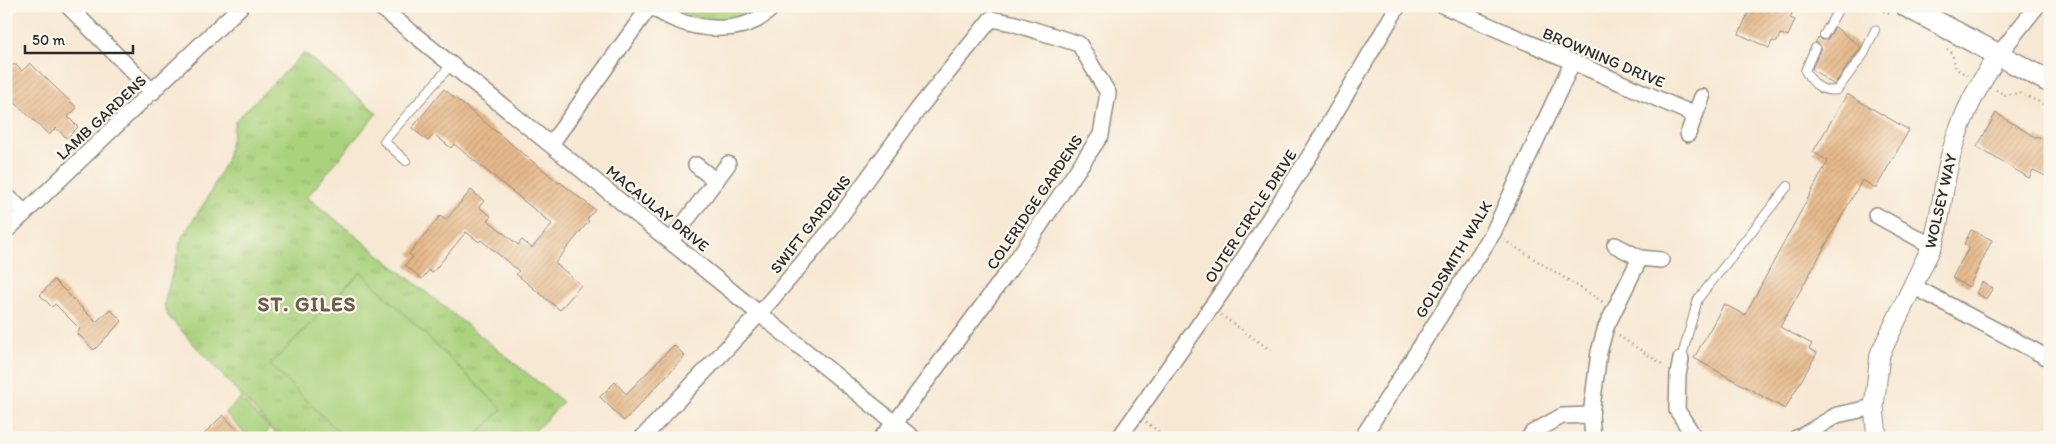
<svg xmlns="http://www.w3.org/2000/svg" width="2056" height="444" font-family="Itim,sans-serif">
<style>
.grass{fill:url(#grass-tufts);stroke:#6a7e54}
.pitch{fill:#aad27d;stroke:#6a7e54}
.building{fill:url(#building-hatch)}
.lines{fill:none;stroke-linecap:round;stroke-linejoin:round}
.service-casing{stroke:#918a7f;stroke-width:10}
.minor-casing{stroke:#918a7f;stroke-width:18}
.tertiary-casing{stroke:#918a7f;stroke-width:21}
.secondary-casing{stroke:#918a7f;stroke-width:24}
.path{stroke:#918a7f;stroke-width:2.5;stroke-dasharray:1 4;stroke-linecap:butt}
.service{stroke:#fff;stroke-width:8}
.minor{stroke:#fff;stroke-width:15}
.tertiary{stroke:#fff;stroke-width:19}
.secondary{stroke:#fff;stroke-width:21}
.labels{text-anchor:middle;stroke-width:4.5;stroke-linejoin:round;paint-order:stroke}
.street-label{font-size:16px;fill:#2b2b2b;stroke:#fbf7ec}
.district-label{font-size:21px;font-weight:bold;letter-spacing:1px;fill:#6c5d4d;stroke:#fbf7ec}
</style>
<defs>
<pattern id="grass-tufts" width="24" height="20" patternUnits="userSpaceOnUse" patternTransform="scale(1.25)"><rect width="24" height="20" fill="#aad27d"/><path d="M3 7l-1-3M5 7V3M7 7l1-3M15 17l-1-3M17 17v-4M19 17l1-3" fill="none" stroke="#92b46c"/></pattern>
<pattern id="building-hatch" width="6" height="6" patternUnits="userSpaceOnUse" patternTransform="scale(1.25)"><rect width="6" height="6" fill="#e6b98b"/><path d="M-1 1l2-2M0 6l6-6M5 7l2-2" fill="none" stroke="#c59f78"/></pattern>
</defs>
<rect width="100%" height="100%" fill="#fbf7ec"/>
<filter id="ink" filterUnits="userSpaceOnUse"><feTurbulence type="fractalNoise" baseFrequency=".02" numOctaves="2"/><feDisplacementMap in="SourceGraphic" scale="10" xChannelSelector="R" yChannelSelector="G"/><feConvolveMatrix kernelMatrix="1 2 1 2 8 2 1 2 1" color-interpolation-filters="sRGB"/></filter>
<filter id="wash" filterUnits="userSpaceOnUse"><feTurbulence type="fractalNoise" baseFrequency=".0096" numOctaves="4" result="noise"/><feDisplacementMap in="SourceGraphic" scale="20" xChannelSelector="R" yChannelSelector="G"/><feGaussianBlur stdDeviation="1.12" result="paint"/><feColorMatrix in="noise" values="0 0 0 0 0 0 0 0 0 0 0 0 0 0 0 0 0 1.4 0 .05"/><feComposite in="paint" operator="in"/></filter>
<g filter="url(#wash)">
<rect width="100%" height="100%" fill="#f7e8d3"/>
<g class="grass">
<path d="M 668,6 L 760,6 C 736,26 694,22 668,6 Z"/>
<polygon points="304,53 377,113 307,197 563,402 528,438 280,438 168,316 164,304 182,237 207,199 227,159 235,121"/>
</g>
<g class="pitch">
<polygon points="361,272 502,409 474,438 345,438 270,365"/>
<polygon points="240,398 270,429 262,438 249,438 225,413"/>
</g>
<g id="blocks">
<g class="building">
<polygon points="1751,6 1795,6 1790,18 1795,20 1788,36 1780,34 1777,42 1772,41 1769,48 1739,34"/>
<polygon points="1835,27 1861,47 1834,85 1812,69 1821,48 1819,44 1815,42 1819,37 1822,40 1827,40"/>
<polygon points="30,63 77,108 68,117 78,127 67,138 56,128 49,135 6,94 6,86 9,83 6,78 6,69 10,65 16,65 22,71"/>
<polygon points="444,89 559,183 560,182 595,210 587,219 589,221 555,263 581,285 560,310 516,274 519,271 481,240 479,242 466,232 432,273 429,270 422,279 405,265 413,257 409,254 440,216 446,220 471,190 484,201 479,207 491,216 488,220 518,245 522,240 532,248 552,224 454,144 451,148 434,134 428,141 412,128"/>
<polygon points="1847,94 1909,130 1876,188 1862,180 1780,327 1812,344 1809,349 1817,353 1785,409 1694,358 1724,304 1745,315 1828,161 1813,152"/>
<polygon points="1996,113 2036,138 2037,136 2050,143 2050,178 2033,170 2029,178 1977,147"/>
<polygon points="1971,230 1992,240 1969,287 1952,278 1969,247 1964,244"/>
<polygon points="54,280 96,322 110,309 122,321 94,350 77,333 80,329 55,304 52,307 40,295"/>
<polygon points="1982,282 1993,288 1986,299 1976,293"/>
<polygon points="674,345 685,356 624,421 600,397 615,382 626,394"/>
<polygon points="223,415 245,438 200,438"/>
</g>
</g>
</g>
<g filter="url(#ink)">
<use href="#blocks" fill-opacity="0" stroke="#918a7f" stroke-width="1"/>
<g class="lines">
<g class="service-casing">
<g id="service">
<polyline points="1824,35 1839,8"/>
<path d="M 1815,48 L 1805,71 C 1813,83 1821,93 1837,90 L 1864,54 L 1875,30"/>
<polyline points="406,161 384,141 452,64"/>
<polyline points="1681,359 1698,299 1788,186"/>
</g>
</g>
<g class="minor-casing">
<g id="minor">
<polyline points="68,6 153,92"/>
<polyline points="379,6 913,438"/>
<polyline points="1444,6 1695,115 1702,97"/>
<polyline points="1999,54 2037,6"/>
<polyline points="1688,134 1695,115"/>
<path d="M 551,144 L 650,6 C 658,11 666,16 674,19 C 704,32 751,34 773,6"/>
<polyline points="696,165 716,181"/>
<polyline points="6,195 25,213"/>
<polyline points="1876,215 1932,246"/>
<polyline points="6,231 241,6"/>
<polyline points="671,241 728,164"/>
<polyline points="1640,258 1661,260"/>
<polyline points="1913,286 2050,359"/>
<polyline points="1681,359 1678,375 1677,410 1695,438"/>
<polyline points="642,438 759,314 829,232 919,108 991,19"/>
<polyline points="881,438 895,423 1013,265 1101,135 1108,93 1079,44 1012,23 991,19"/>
<polyline points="1119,438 1224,289 1314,149 1398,6"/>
<polyline points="1362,438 1493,233 1572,63"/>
<polyline points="1529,438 1532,433 1562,416 1591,415"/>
<polyline points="1593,438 1591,415 1599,352 1606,327 1640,258 1615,245"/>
<polyline points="1796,438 1802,436 1837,415 1874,407"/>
</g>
</g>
<g class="tertiary-casing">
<path id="tertiary" d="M 1877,438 L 1874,407 L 1880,354 L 1932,246 C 1943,213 1943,177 1954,144 C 1964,112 1980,82 1999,54"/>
</g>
<g class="secondary-casing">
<polyline id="secondary" points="1906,6 2050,82"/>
</g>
<g class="path">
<polyline points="1875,6 1891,15"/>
<polyline points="1947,49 1952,53 1956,69 1967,75"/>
<polyline points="1996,90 2005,95 2019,93 2050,107"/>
<polyline points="1504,240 1603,302"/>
<polyline points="1221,315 1273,352"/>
<polyline points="1619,336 1665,366"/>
<polyline points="1146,422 1167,438"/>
</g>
<use href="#service" class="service"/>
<use href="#minor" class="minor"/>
<use href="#tertiary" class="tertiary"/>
<use href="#secondary" class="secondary"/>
</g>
</g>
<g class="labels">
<g class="street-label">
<text transform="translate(1604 57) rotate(23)" y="6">BROWNING DRIVE</text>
<text transform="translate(101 117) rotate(-43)" y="6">LAMB GARDENS</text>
<text transform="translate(1940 201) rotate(-77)" y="6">WOLSEY WAY</text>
<text transform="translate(1034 202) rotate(-56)" y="6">COLERIDGE GARDENS</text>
<text transform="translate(658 208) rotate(39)" y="6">MACAULAY DRIVE</text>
<text transform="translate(1250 216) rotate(-57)" y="6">OUTER CIRCLE DRIVE</text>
<text transform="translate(810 224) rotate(-52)" y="6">SWIFT GARDENS</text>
<text transform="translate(1453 259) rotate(-59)" y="6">GOLDSMITH WALK</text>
</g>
<g class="district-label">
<text x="307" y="311">ST. GILES</text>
</g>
</g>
<rect width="2056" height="444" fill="none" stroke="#fbf7ec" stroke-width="25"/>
<path d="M25 45v8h108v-8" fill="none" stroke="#2b2b2b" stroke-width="2.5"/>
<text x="32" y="45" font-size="15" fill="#2b2b2b" stroke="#fbf7ec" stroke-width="4" paint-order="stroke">50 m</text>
</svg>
